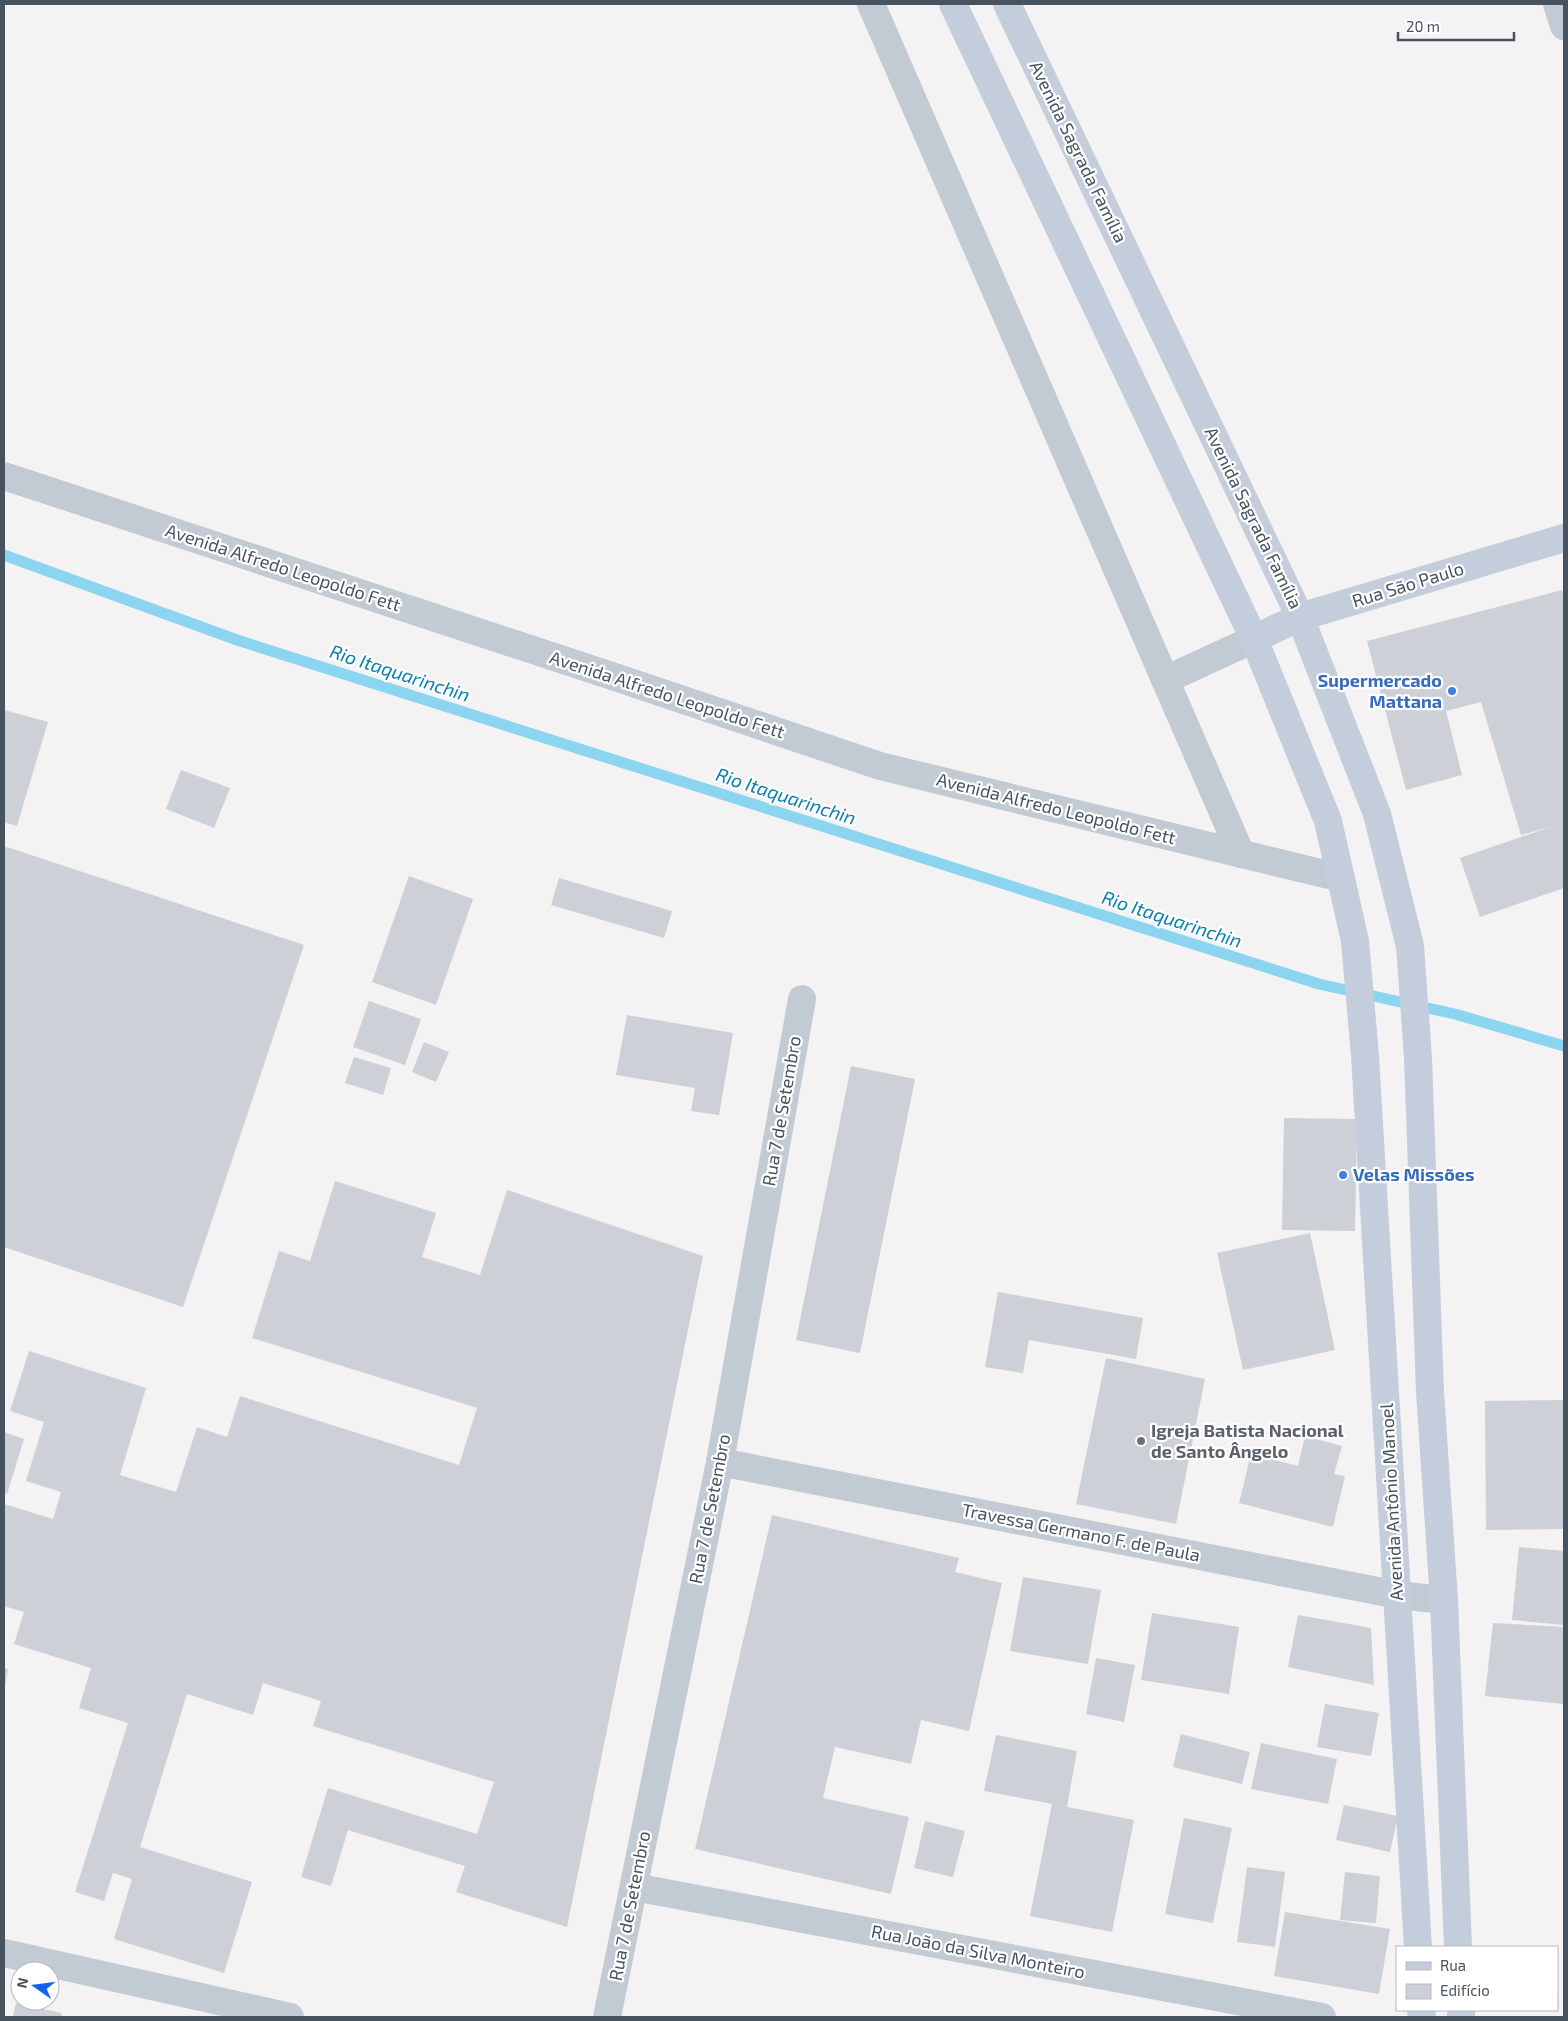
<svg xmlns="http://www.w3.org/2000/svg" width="1568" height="2021" font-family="'Exo 2',sans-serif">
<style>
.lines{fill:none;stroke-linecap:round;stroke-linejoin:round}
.stream{stroke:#8bd5f0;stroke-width:11}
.building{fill:#cdd0d6}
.street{stroke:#c2cbd3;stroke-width:28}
.secondary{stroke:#c4cddb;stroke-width:28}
.shop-dot{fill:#3f7fe0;stroke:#fff;stroke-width:2}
.worship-dot{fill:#6b7280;stroke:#fff;stroke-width:2}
.labels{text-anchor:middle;stroke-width:4.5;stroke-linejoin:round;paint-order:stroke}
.street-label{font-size:18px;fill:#485360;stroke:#fff}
.shop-label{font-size:18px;font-weight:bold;fill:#366cbe;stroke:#fff;text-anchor:end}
.worship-label{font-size:18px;font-weight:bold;fill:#5b616d;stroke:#fff;text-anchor:start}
.water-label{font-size:19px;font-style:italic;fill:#087fad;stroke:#fff}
</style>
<rect width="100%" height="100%" fill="#f4f2f2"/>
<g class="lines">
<polyline class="stream" points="4,555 237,640 1319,984 1455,1014 1564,1046"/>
</g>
<g class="building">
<polygon points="1562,590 1564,597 1564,888 1480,917 1460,858 1550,827 1521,835 1481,702 1446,711 1462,775 1406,790 1367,641"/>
<polygon points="4,710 48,722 17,826 4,822"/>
<polygon points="181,770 230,788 214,828 166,809"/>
<polygon points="4,846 304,945 183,1307 4,1247"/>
<polygon points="409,876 473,899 436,1005 372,982"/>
<polygon points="559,878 672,911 664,938 551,905"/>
<polygon points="369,1001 421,1019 405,1065 353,1047"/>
<polygon points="627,1015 733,1033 719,1115 691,1111 695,1088 616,1075"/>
<polygon points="424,1042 449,1052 436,1082 412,1072"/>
<polygon points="354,1057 391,1068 383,1095 345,1083"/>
<polygon points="851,1066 915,1079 860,1353 796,1340"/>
<polygon points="1284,1118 1357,1119 1355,1231 1282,1230"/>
<polygon points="335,1181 436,1213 422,1257 480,1275 507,1190 703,1256 567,1927 456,1892 465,1866 348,1830 331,1886 301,1877 328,1788 477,1834 494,1782 313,1726 321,1701 263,1683 253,1715 187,1694 140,1847 252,1882 224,1973 114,1939 132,1879 113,1873 104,1901 75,1892 128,1723 79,1708 91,1668 14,1644 24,1612 4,1606 4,1504 53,1519 61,1492 26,1481 44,1422 10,1411 29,1351 146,1388 120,1475 176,1492 197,1427 227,1437 240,1396 459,1465 477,1408 252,1338 279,1251 310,1261"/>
<polygon points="1310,1233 1335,1350 1243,1370 1217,1253"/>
<polygon points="998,1292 1143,1318 1136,1359 1029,1340 1023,1373 985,1367"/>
<polygon points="1106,1358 1205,1379 1176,1524 1076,1504"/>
<polygon points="1564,1400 1564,1529 1486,1530 1485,1401"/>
<polygon points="4,1432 24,1439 7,1494 4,1493"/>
<polygon points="1305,1436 1342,1446 1334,1474 1345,1476 1333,1527 1239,1503 1251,1454 1298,1466"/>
<polygon points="772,1515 959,1558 955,1572 1002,1583 969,1731 921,1720 911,1764 835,1747 823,1798 909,1817 891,1894 695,1849"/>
<polygon points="1519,1547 1564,1551 1564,1625 1512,1620"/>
<polygon points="1023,1577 1101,1590 1088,1664 1010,1651"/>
<polygon points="1152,1613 1239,1627 1229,1694 1141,1680"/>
<polygon points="1298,1615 1371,1628 1374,1685 1288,1667"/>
<polygon points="1493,1623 1564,1627 1564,1704 1485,1696"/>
<polygon points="1096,1658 1135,1665 1124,1722 1086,1714"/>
<polygon points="4,1668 8,1669 5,1686 4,1685"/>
<polygon points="1325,1704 1379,1713 1371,1756 1317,1747"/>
<polygon points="1181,1734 1250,1752 1242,1784 1173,1767"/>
<polygon points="996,1735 1077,1751 1067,1807 1134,1820 1112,1932 1030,1916 1052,1804 984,1791"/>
<polygon points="1261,1743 1337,1759 1328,1804 1251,1789"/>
<polygon points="1344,1805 1398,1816 1390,1852 1336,1840"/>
<polygon points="1184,1818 1232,1828 1213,1923 1165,1914"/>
<polygon points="925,1821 965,1831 953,1877 914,1868"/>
<polygon points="1247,1867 1285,1872 1275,1947 1237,1942"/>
<polygon points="1345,1872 1380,1876 1376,1923 1340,1920"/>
<polygon points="1285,1912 1390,1929 1379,1994 1274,1976"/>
<polygon points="1557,1991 1558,1991 1559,2007 1557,2007"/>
<polygon points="16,2003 62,2013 61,2017 13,2017"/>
</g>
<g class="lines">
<g class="street">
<polyline points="871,4 1241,854"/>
<polyline points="1557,4 1564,26"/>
<polyline points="4,476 600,672 880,766 1341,878"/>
<polyline points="1165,680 1254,639"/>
<polyline points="720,1462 1398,1595 1444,1600"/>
<polyline points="634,1887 1322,2017"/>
<polyline points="4,1953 290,2017"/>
<polyline points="607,2017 720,1462 802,999"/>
</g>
<g class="secondary">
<polyline points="953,4 1254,639 1328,821 1355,941 1365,1056 1418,1947"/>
<polyline points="1007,4 1300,617 1377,814 1410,946 1418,1058 1430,1392 1444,1600 1458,1947"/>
<polyline points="1254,639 1300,617 1564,538"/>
<polyline points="1421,2010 1422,2017"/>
<polyline points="1461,2010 1461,2017"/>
</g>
</g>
<g class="shop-dot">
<circle cx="1452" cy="691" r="5"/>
<circle cx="1343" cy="1175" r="5"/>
</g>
<circle class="worship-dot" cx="1141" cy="1441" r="5"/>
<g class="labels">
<g class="street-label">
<text transform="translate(1078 152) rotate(64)" y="6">Avenida Sagrada Família</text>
<text transform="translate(1253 518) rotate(64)" y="6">Avenida Sagrada Família</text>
<text transform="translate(283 568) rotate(18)" y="6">Avenida Alfredo Leopoldo Fett</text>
<text transform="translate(1408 585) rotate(-17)" y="6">Rua São Paulo</text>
<text transform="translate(667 695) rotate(18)" y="6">Avenida Alfredo Leopoldo Fett</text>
<text transform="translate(1056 809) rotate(14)" y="6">Avenida Alfredo Leopoldo Fett</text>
<text transform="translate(782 1111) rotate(-80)" y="6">Rua 7 de Setembro</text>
<text transform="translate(1392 1502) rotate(-93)" y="6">Avenida Antônio Manoel</text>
<text transform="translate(710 1509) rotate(-79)" y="6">Rua 7 de Setembro</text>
<text transform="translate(1081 1533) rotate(11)" y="6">Travessa Germano F. de Paula</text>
<text transform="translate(630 1906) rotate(-79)" y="6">Rua 7 de Setembro</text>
<text transform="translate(978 1952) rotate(11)" y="6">Rua João da Silva Monteiro</text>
</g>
<g class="shop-label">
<text x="1442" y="687">Supermercado<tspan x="1442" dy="21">Mattana</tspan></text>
<text x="1353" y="1181" text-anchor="start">Velas Missões</text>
</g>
<g class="worship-label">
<text x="1151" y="1437">Igreja Batista Nacional<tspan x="1151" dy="21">de Santo Ângelo</tspan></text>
</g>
<g class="water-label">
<text transform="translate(400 673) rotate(18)" y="7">Rio Itaquarinchin</text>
<text transform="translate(786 796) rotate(18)" y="7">Rio Itaquarinchin</text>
<text transform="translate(1172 919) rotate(18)" y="7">Rio Itaquarinchin</text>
</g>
</g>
<rect width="1568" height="2021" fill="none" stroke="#485360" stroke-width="10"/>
<rect x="1396" y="1946" width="162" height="65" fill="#ffffff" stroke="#b6babf"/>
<rect x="1406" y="1962" width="25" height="8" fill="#c4cddb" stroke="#b6babf"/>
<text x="1440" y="1971" font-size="15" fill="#485360">Rua</text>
<rect x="1406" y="1984" width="25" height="15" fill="#cdd0d6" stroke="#b6babf"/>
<text x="1440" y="1996" font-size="15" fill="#485360">Edifício</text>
<g transform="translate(35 1986) rotate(284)"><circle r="24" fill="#ffffff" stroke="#b6babf"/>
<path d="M0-4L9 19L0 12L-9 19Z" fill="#1364ed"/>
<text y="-8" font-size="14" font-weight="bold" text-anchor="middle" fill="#485360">N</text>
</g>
<path d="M1398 32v8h116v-8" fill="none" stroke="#485360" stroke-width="2.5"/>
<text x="1406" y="32" font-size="15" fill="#485360" stroke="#ffffff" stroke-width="4" paint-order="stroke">20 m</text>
</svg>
